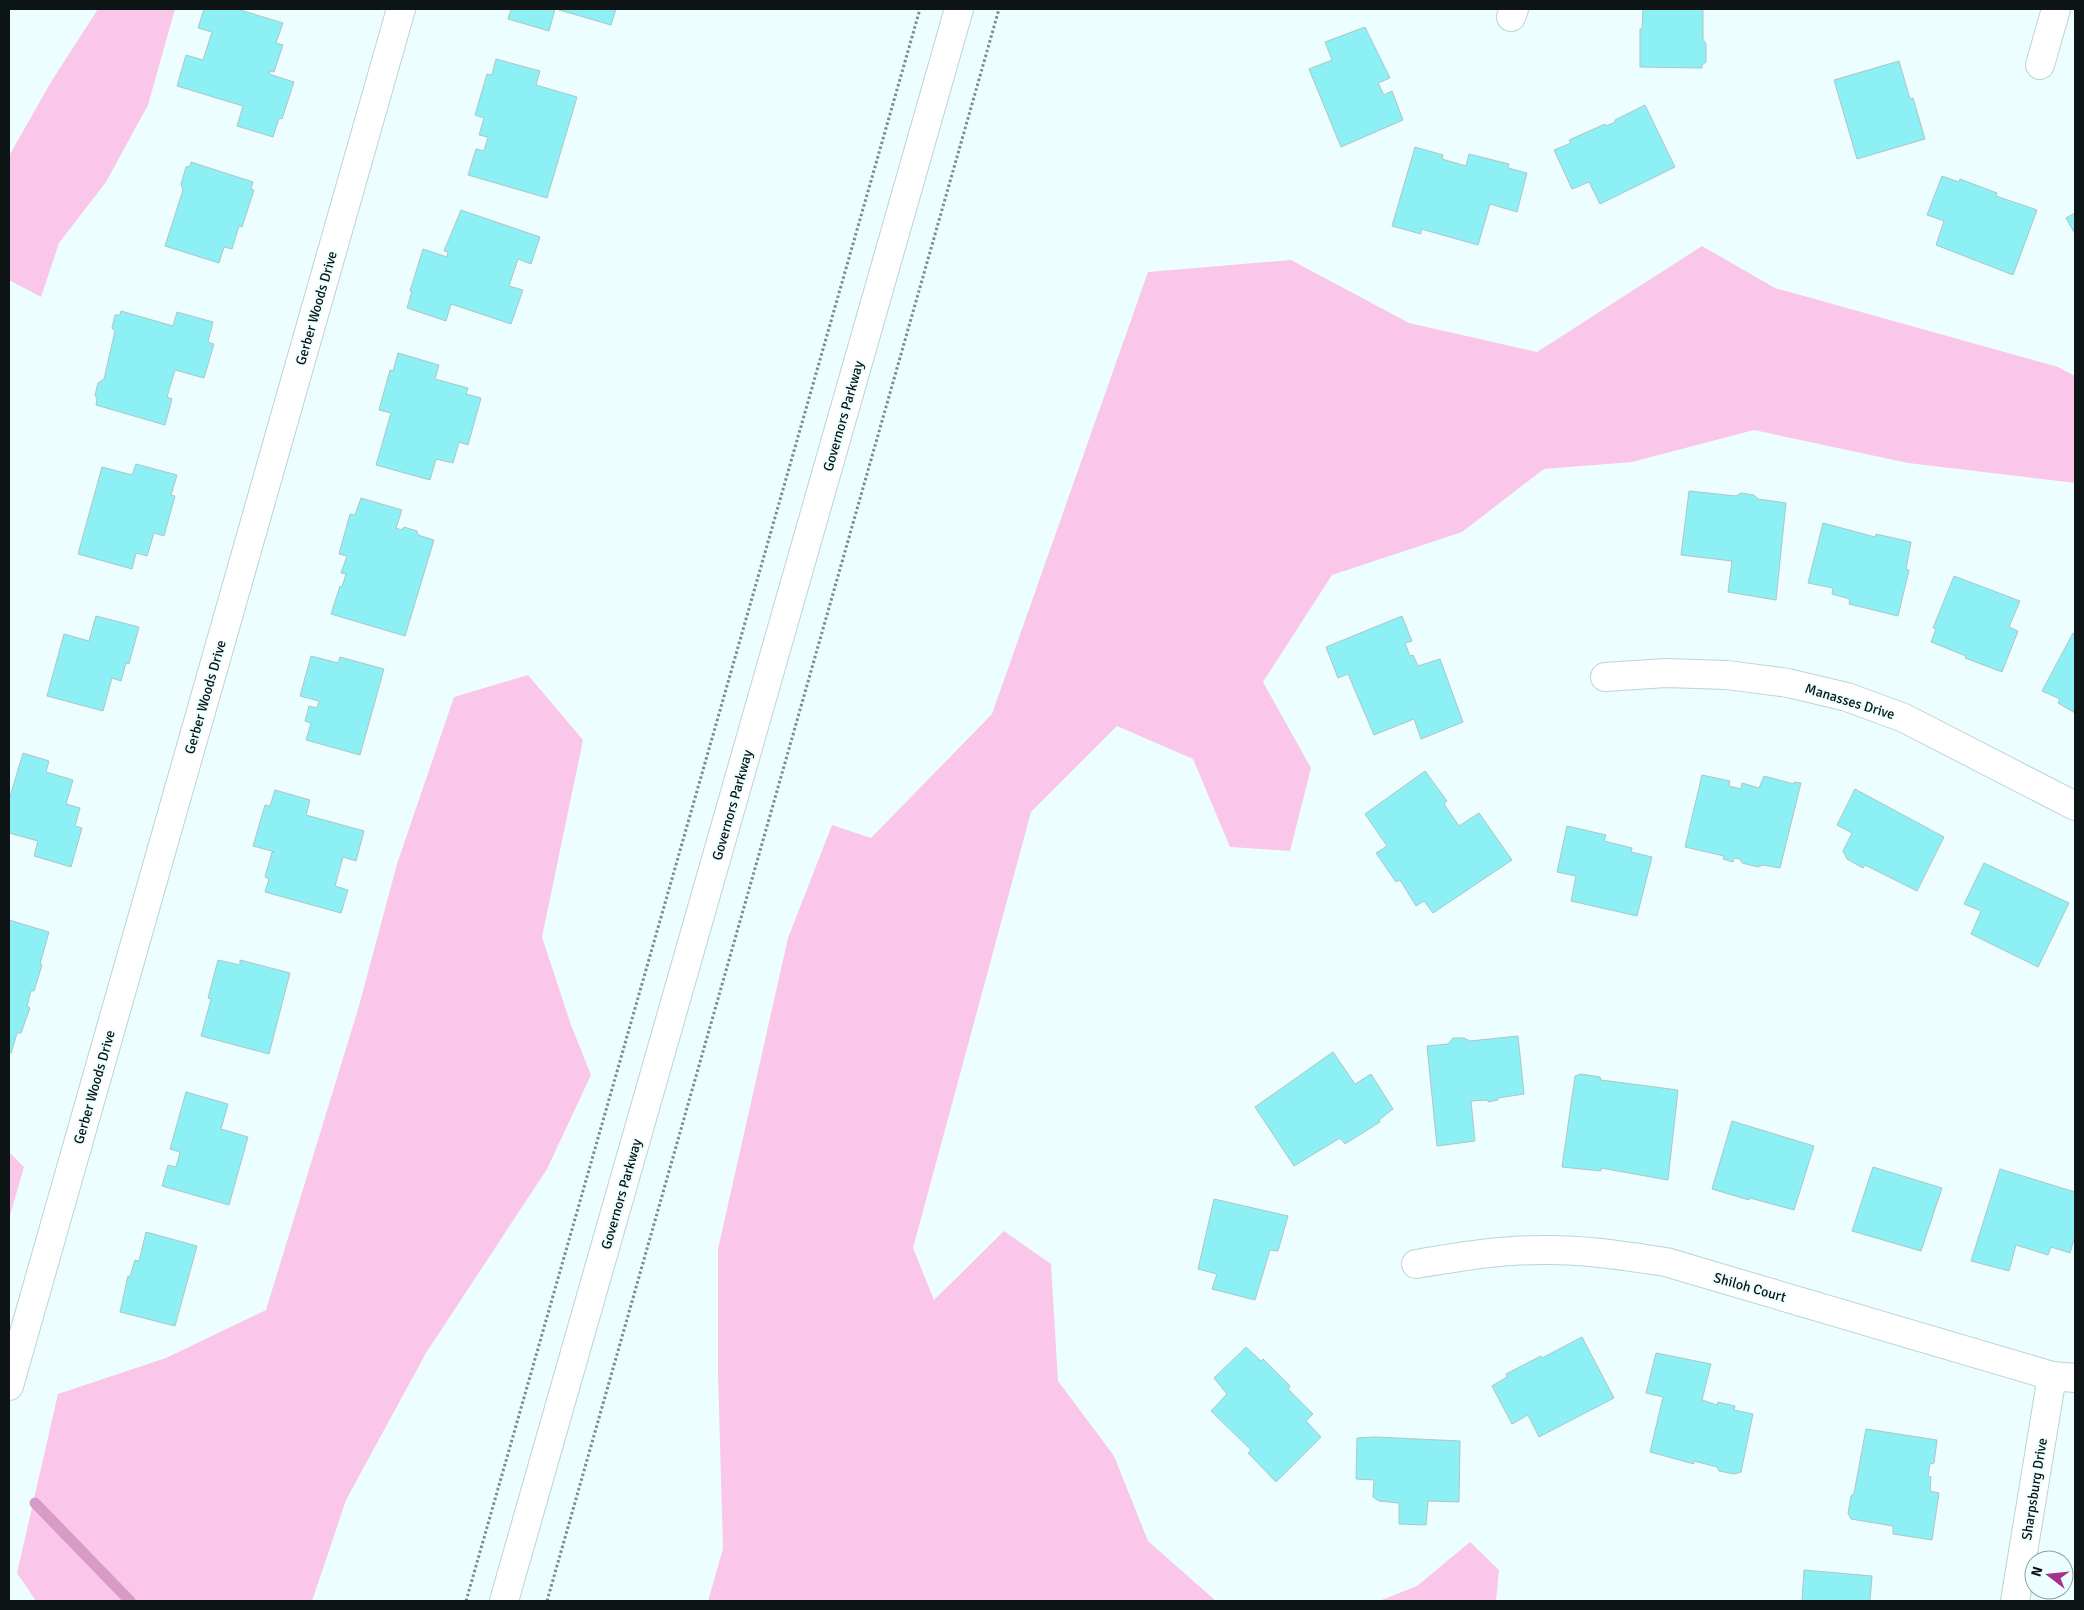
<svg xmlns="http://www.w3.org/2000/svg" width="2084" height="1610" font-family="Signika,sans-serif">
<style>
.green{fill:#fac7eb}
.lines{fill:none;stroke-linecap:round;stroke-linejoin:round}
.stream{stroke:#d89ac7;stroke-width:11}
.building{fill:#8df0f5;stroke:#afc5c6}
.street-casing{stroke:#bdd3d4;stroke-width:30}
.primary-casing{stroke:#bdd3d4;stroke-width:30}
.path{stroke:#7e8b8c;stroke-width:3;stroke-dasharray:2.5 2.5;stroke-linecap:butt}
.street{stroke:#fff;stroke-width:28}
.primary{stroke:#fff;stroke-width:28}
.labels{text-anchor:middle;stroke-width:4;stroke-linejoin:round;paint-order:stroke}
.street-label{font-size:14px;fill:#0c1415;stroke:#ecfeff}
</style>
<rect width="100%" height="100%" fill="#ecfeff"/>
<g class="green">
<polygon points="98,9 175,9 148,105 106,182 59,243 41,297 9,280 9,156 51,82"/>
<polygon points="1702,246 1775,288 2058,367 2075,376 2075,483 1908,463 1754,430 1632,462 1544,469 1462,532 1332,575 1263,682 1311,768 1290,851 1230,847 1193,759 1117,726 1031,812 913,1248 934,1300 1004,1231 1051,1264 1058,1381 1114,1456 1148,1541 1216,1601 708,1601 723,1549 718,1372 718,1249 788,938 832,825 871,838 992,714 1148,272 1291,260 1409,323 1537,352"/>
<polygon points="528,675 583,740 542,937 571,1025 591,1075 547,1169 426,1353 346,1500 312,1601 36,1601 17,1573 58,1394 166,1358 266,1310 359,1006 397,864 454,697"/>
<polygon points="9,1152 24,1167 9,1219"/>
<polygon points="1470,1542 1499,1570 1496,1601 1379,1601 1417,1586"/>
</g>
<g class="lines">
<polyline class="stream" points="35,1503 130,1601"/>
</g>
<g class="building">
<polygon points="204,9 237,9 283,23 276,43 283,45 274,72 270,71 269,74 294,82 282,119 279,118 273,137 237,126 243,106 177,86 186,55 203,60 212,32 198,28"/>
<polygon points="511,9 555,9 549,31 508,19"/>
<polygon points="556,9 616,9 611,25"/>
<polygon points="1643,9 1703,9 1703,39 1706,44 1706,62 1702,65 1702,68 1640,67 1640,29 1642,29"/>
<polygon points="1365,27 1390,78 1378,83 1384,95 1392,91 1403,120 1341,147 1309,69 1332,60 1325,42"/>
<polygon points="496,59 540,71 536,85 577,97 547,198 468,175 476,149 484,151 488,137 479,135 484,118 475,115 487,74 492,75"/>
<polygon points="1899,61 1910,99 1913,98 1925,139 1857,159 1834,80"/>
<polygon points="1645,105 1675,167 1600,204 1589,182 1572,189 1554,150 1571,143 1569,140 1605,124 1606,126 1615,122 1615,120"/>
<polygon points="1415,147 1443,155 1442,159 1466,166 1469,154 1509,164 1508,168 1527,173 1517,212 1490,204 1478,245 1421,229 1421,234 1392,226"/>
<polygon points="191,162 253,182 251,189 254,190 242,227 239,226 232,249 224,247 219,263 165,246 183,190 181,184 186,167 190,166"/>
<polygon points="1942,176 1959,182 1960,179 1997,193 1996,196 2037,210 2013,275 1936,245 1944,221 1927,215"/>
<polygon points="461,210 540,237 531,264 518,259 509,286 523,290 511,324 451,304 446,321 407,308 412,291 410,291 423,249 447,257 448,252 444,251"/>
<polygon points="2075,213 2075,234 2066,218"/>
<polygon points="121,311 173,326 177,312 213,322 208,342 214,344 204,378 175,370 167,397 172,399 165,425 96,405 97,399 95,395 98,383 104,379 115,331 112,328 115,315 120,315"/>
<polygon points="398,353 439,365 435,379 468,388 466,394 481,398 468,445 459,442 453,463 436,459 430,480 376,465 391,413 379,410 390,370 393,371"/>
<polygon points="136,464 177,475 171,495 175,496 164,536 154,533 147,556 136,553 132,569 78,554 102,467 132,475"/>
<polygon points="1689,491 1736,496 1741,493 1754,495 1758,499 1786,503 1776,600 1728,592 1732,561 1681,555"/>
<polygon points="361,498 402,510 396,528 401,530 404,527 417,531 418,535 434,540 405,636 331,614 340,586 342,587 346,574 341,573 347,556 339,554 350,514 355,515"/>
<polygon points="1823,523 1875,537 1876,534 1911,542 1906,569 1909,570 1898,616 1849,604 1850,599 1832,594 1833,588 1808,583"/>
<polygon points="1954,576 2020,601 2009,627 2018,631 2002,672 1965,658 1966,656 1931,642 1936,629 1933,628"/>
<polygon points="96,616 139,627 129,664 126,663 121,681 112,678 103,711 47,696 64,634 89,641"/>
<polygon points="1402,616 1412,641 1405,643 1410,656 1413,655 1418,666 1440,659 1463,722 1421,739 1414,719 1374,735 1348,674 1338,678 1326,647"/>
<polygon points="2073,633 2075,634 2075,713 2058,703 2060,699 2042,691"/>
<polygon points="311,656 338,663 340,657 384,669 360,755 306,740 311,723 305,721 309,706 317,708 319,701 300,696"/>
<polygon points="23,753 49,761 46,772 73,780 66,804 80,808 75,826 82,828 71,867 34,856 38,841 9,833 9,800"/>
<polygon points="1425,771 1447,801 1444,804 1459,826 1479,813 1512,860 1433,913 1424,901 1416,906 1400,880 1396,882 1376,853 1387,846 1365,814"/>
<polygon points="1702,775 1730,781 1729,786 1741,789 1742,783 1759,788 1764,776 1794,784 1794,782 1801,783 1780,868 1763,865 1758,867 1742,863 1740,859 1734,858 1733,862 1723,859 1724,856 1685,847"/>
<polygon points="1855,789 1944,837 1917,891 1865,865 1863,868 1847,859 1843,851 1852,833 1837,825"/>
<polygon points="275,790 310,800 306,815 364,831 356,861 343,857 335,886 348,890 341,913 265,892 269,879 265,877 272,852 275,852 253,846 265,805 270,806"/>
<polygon points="1567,826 1606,835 1604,841 1632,848 1631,852 1652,857 1637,916 1571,901 1576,876 1557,872"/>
<polygon points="1984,863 2069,903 2038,967 1971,934 1981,911 1964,904"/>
<polygon points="9,920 49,932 40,964 42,965 34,991 31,991 27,1006 30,1008 21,1033 17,1033 11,1053 9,1053"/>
<polygon points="218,960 240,965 240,960 290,973 269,1054 201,1036 211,999 208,998"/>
<polygon points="1518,1036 1524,1094 1498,1098 1498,1100 1488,1102 1488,1100 1471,1101 1475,1141 1437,1146 1427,1046 1448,1044 1453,1038 1464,1038 1470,1041"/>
<polygon points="1333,1052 1355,1084 1371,1074 1393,1109 1379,1120 1380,1122 1345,1144 1340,1138 1294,1166 1255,1107"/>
<polygon points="1581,1074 1600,1077 1601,1080 1678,1090 1668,1180 1601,1168 1601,1171 1562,1167 1575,1076"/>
<polygon points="186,1092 228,1104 221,1129 248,1137 229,1205 162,1186 168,1165 176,1167 180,1152 170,1149"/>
<polygon points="1732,1121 1814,1146 1794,1210 1750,1198 1749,1200 1712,1189"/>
<polygon points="1873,1167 1942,1188 1921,1251 1852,1231"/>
<polygon points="2000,1169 2075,1192 2075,1236 2070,1253 2051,1247 2048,1255 2016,1245 2009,1271 1971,1261"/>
<polygon points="1214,1199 1288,1216 1278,1251 1270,1250 1255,1300 1212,1289 1217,1274 1198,1269"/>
<polygon points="146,1232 197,1246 175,1326 120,1312 128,1276 130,1277 135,1260 139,1261"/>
<polygon points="1582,1337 1614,1398 1539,1437 1528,1415 1512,1424 1492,1386 1507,1377 1506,1374 1541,1356 1542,1358"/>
<polygon points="1246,1347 1261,1361 1263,1359 1290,1386 1288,1389 1313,1414 1306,1421 1321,1437 1276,1482 1248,1453 1251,1450 1211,1411 1227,1394 1214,1378"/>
<polygon points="1656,1353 1711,1364 1702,1400 1717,1405 1718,1402 1735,1406 1734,1410 1753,1414 1741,1472 1734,1474 1719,1471 1717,1467 1694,1461 1694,1464 1650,1452 1663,1397 1646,1393"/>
<polygon points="1866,1429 1937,1440 1934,1463 1930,1464 1928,1476 1931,1477 1930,1491 1939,1493 1932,1540 1893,1534 1893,1526 1851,1519 1848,1513 1851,1496 1854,1493"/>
<polygon points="1375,1437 1460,1441 1459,1502 1428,1501 1426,1525 1399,1524 1399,1503 1379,1501 1373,1497 1374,1480 1356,1479 1357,1438"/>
<polygon points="1804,1570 1872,1576 1870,1601 1802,1601"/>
</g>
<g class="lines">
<g class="street-casing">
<g id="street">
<polyline points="1511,17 1514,9"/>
<polyline points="2040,65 2056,9"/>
<polyline points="1605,677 1666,673 1727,675 1788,683 1847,697 1904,718 2075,806"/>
<path d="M 1416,1264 C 1458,1257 1499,1250 1541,1250 C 1583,1249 1625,1256 1666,1262 L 2052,1376 L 2075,1378"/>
<polyline points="9,1386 401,9"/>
<polyline points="2015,1601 2052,1376"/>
</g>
</g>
<g class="primary-casing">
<polyline id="primary" points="504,1601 959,9"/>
</g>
<g class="path">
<polyline points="466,1601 920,9"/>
<polyline points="547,1601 999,9"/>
</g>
<use href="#street" class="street"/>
<use href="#primary" class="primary"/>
</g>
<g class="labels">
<g class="street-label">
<text transform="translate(316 308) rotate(-74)" y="5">Gerber Woods Drive</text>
<text transform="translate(843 416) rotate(-74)" y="5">Governors Parkway</text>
<text transform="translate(205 697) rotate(-74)" y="5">Gerber Woods Drive</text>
<text transform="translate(1850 701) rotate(17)" y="5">Manasses Drive</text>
<text transform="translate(732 805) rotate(-74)" y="5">Governors Parkway</text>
<text transform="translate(94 1087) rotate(-74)" y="5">Gerber Woods Drive</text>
<text transform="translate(621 1194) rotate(-74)" y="5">Governors Parkway</text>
<text transform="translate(1750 1287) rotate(16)" y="5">Shiloh Court</text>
<text transform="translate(2034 1489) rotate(-81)" y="5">Sharpsburg Drive</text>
</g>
</g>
<rect width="2084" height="1610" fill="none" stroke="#0c1415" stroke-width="20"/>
<g transform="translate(2049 1575) rotate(286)"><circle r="24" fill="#ecfeff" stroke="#92a0a1"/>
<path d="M0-4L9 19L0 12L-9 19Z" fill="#a5338e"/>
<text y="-8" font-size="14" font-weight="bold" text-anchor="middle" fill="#0c1415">N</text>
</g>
</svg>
